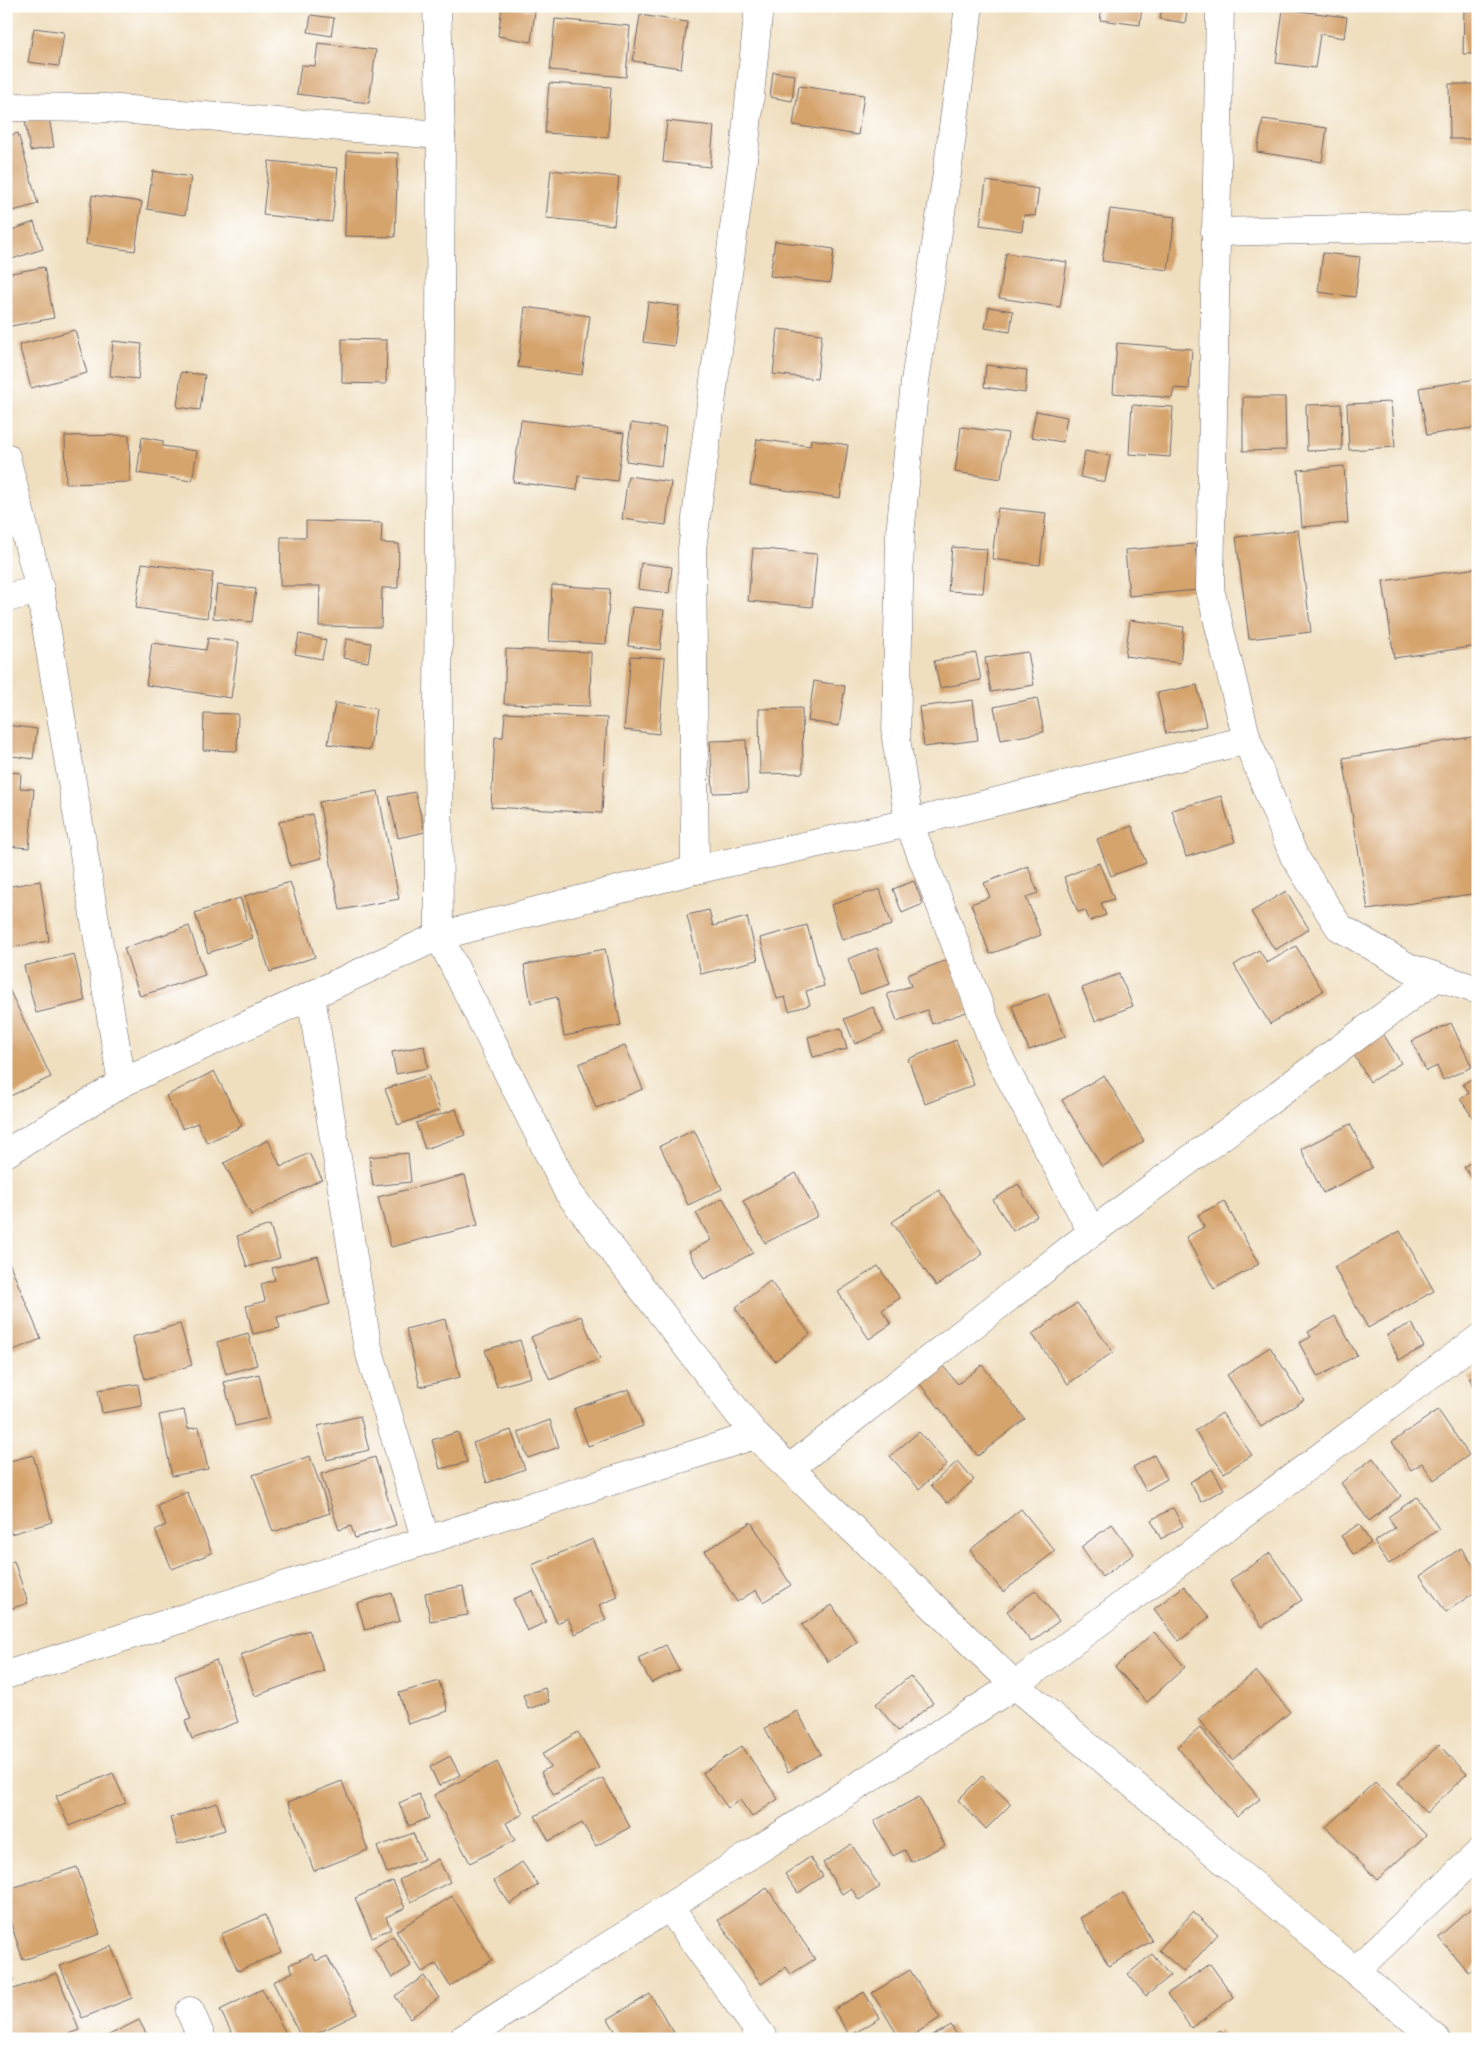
<svg xmlns="http://www.w3.org/2000/svg" width="1484" height="2045" font-family="'Shantell Sans',sans-serif">
<style>
.building{fill:#d5a36c}
.lines{fill:none;stroke-linecap:round;stroke-linejoin:round}
.street-casing{stroke:#6a6469;stroke-width:29}
.street{stroke:#fff;stroke-width:28}
</style>
<rect width="100%" height="100%" fill="#fff"/>
<filter id="ink" filterUnits="userSpaceOnUse"><feTurbulence type="fractalNoise" baseFrequency=".02" numOctaves="2"/><feDisplacementMap in="SourceGraphic" scale="10" xChannelSelector="R" yChannelSelector="G"/><feConvolveMatrix kernelMatrix="1 2 1 2 8 2 1 2 1" color-interpolation-filters="sRGB"/></filter>
<filter id="wash" filterUnits="userSpaceOnUse"><feTurbulence type="fractalNoise" baseFrequency=".0096" numOctaves="4" result="noise"/><feDisplacementMap in="SourceGraphic" scale="20" xChannelSelector="R" yChannelSelector="G"/><feGaussianBlur stdDeviation="1.12" result="paint"/><feColorMatrix in="noise" values="0 0 0 0 0 0 0 0 0 0 0 0 0 0 0 0 0 1.4 0 .05"/><feComposite in="paint" operator="in"/></filter>
<g filter="url(#wash)">
<rect width="100%" height="100%" fill="#f0dfbf"/>
<g id="blocks">
<g class="building">
<polygon points="502,6 535,11 531,42 498,36"/>
<polygon points="1102,6 1142,6 1140,25 1100,20"/>
<polygon points="1162,6 1188,6 1185,23 1160,19"/>
<polygon points="1464,8 1478,9 1478,54 1463,54"/>
<polygon points="1283,9 1347,17 1344,38 1320,34 1315,68 1276,63"/>
<polygon points="311,15 334,18 331,36 308,32"/>
<polygon points="640,15 687,22 681,68 633,61"/>
<polygon points="555,19 630,26 626,77 550,70"/>
<polygon points="34,28 64,32 59,66 28,62"/>
<polygon points="318,43 376,50 369,103 297,94 301,65 315,66"/>
<polygon points="773,72 795,75 792,101 770,97"/>
<polygon points="549,83 611,87 608,137 545,133"/>
<polygon points="1449,84 1478,84 1478,139 1450,139"/>
<polygon points="799,86 864,95 858,135 793,125"/>
<polygon points="49,117 54,147 30,151 25,121"/>
<polygon points="1263,119 1327,128 1322,162 1257,152"/>
<polygon points="667,121 714,126 710,167 663,162"/>
<polygon points="18,133 38,204 6,213 6,137"/>
<polygon points="347,151 398,153 395,237 345,236"/>
<polygon points="269,161 338,168 332,222 263,215"/>
<polygon points="551,170 619,177 614,225 546,218"/>
<polygon points="153,171 191,177 185,215 147,209"/>
<polygon points="986,181 1039,189 1035,216 1024,215 1022,231 980,225"/>
<polygon points="92,195 142,202 135,251 86,244"/>
<polygon points="1110,209 1175,217 1168,270 1102,261"/>
<polygon points="34,222 43,249 9,260 6,252 6,232"/>
<polygon points="775,241 834,249 830,283 770,276"/>
<polygon points="1006,253 1067,262 1060,307 999,298"/>
<polygon points="1323,253 1360,257 1355,297 1318,292"/>
<polygon points="44,267 54,318 6,327 6,274"/>
<polygon points="648,302 679,306 674,346 643,342"/>
<polygon points="525,307 590,316 582,375 518,367"/>
<polygon points="989,307 1013,311 1010,332 985,328"/>
<polygon points="778,329 822,334 817,379 773,374"/>
<polygon points="75,330 87,373 31,388 19,345"/>
<polygon points="342,339 387,340 386,384 342,383"/>
<polygon points="113,341 142,344 138,379 110,376"/>
<polygon points="1117,343 1192,349 1189,389 1174,388 1172,398 1113,393"/>
<polygon points="986,365 1027,370 1025,393 984,387"/>
<polygon points="181,372 205,375 200,410 177,407"/>
<polygon points="1476,379 1478,427 1427,435 1419,388"/>
<polygon points="1243,397 1285,397 1286,450 1243,451"/>
<polygon points="1391,402 1395,447 1349,450 1347,404"/>
<polygon points="1341,404 1342,450 1307,451 1306,405"/>
<polygon points="1132,405 1173,407 1170,457 1129,454"/>
<polygon points="1036,411 1067,417 1063,442 1031,437"/>
<polygon points="521,420 624,433 617,481 578,476 577,490 513,482"/>
<polygon points="631,423 666,428 661,466 626,461"/>
<polygon points="961,427 1008,433 1001,479 955,472"/>
<polygon points="129,435 130,482 66,484 65,436"/>
<polygon points="142,437 163,441 163,446 197,451 192,481 137,473"/>
<polygon points="757,439 810,446 811,439 848,445 840,498 750,485"/>
<polygon points="1085,451 1110,456 1105,482 1080,477"/>
<polygon points="1344,466 1348,523 1302,527 1298,470"/>
<polygon points="628,476 671,482 666,525 622,519"/>
<polygon points="998,508 1046,513 1040,565 992,559"/>
<polygon points="306,521 382,523 381,543 399,544 398,588 382,588 381,627 319,626 320,586 280,586 281,537 306,537"/>
<polygon points="1298,530 1311,632 1249,639 1236,537"/>
<polygon points="1195,544 1199,590 1129,596 1125,550"/>
<polygon points="952,547 987,549 983,593 948,591"/>
<polygon points="753,548 817,554 812,607 748,601"/>
<polygon points="142,563 213,573 207,618 136,608"/>
<polygon points="641,563 672,567 669,593 638,589"/>
<polygon points="1478,568 1478,646 1394,658 1383,581"/>
<polygon points="217,585 256,589 252,622 213,618"/>
<polygon points="552,585 610,589 606,644 549,641"/>
<polygon points="632,607 664,610 660,650 628,646"/>
<polygon points="1130,620 1184,627 1180,663 1125,656"/>
<polygon points="299,634 326,640 322,659 295,654"/>
<polygon points="208,638 239,642 231,698 146,685 152,643 206,650"/>
<polygon points="346,639 371,643 368,662 343,658"/>
<polygon points="506,649 591,652 590,706 504,704"/>
<polygon points="1028,652 1034,685 991,692 985,658"/>
<polygon points="976,653 981,680 940,688 934,661"/>
<polygon points="631,656 665,658 659,734 624,730"/>
<polygon points="814,681 845,686 839,726 808,721"/>
<polygon points="1197,685 1206,726 1166,734 1157,693"/>
<polygon points="1037,698 1044,732 1001,740 994,707"/>
<polygon points="973,700 978,740 924,747 919,707"/>
<polygon points="335,703 376,709 370,750 328,744"/>
<polygon points="802,708 803,773 760,774 759,709"/>
<polygon points="204,713 238,714 237,751 203,750"/>
<polygon points="505,713 607,718 602,813 491,807 495,737 503,737"/>
<polygon points="6,725 37,729 33,759 6,755"/>
<polygon points="1478,736 1478,893 1368,910 1343,758"/>
<polygon points="746,740 748,792 713,793 710,741"/>
<polygon points="6,772 21,773 20,788 34,789 29,848 6,846"/>
<polygon points="378,791 399,899 340,910 319,802"/>
<polygon points="415,792 425,832 398,838 389,797"/>
<polygon points="1221,796 1235,842 1186,857 1172,810"/>
<polygon points="312,814 322,858 290,866 279,822"/>
<polygon points="1132,826 1146,863 1111,876 1097,839"/>
<polygon points="1099,863 1114,899 1101,903 1106,915 1090,921 1085,910 1078,912 1064,877"/>
<polygon points="1028,866 1038,893 1026,897 1041,935 990,954 971,904 990,897 984,883"/>
<polygon points="40,881 49,941 6,948 6,887"/>
<polygon points="914,881 923,904 902,913 893,889"/>
<polygon points="290,882 315,957 270,972 245,896"/>
<polygon points="880,889 892,925 842,940 831,905"/>
<polygon points="1286,891 1309,929 1275,950 1251,912"/>
<polygon points="240,898 253,938 208,953 195,913"/>
<polygon points="709,910 713,926 747,917 758,960 701,974 687,915"/>
<polygon points="807,925 824,986 806,991 810,1005 789,1011 785,997 777,999 760,938"/>
<polygon points="189,926 205,975 140,996 124,948"/>
<polygon points="1296,946 1323,991 1270,1024 1234,965 1259,950 1267,963"/>
<polygon points="877,948 890,984 860,994 848,959"/>
<polygon points="605,949 621,1025 564,1036 557,997 531,1003 524,965"/>
<polygon points="74,954 85,1001 36,1013 24,966"/>
<polygon points="950,959 969,1011 932,1024 927,1010 897,1021 887,994 911,986 907,975"/>
<polygon points="1119,974 1133,1006 1095,1021 1082,988"/>
<polygon points="6,983 51,1077 6,1098"/>
<polygon points="1048,993 1065,1037 1029,1050 1012,1006"/>
<polygon points="873,1007 884,1032 855,1044 844,1019"/>
<polygon points="1451,1023 1472,1067 1443,1080 1437,1066 1426,1071 1412,1041"/>
<polygon points="841,1028 847,1049 813,1057 808,1037"/>
<polygon points="1381,1030 1401,1063 1370,1082 1350,1048"/>
<polygon points="956,1040 974,1085 925,1104 908,1059"/>
<polygon points="625,1045 643,1089 596,1108 579,1064"/>
<polygon points="424,1046 428,1068 396,1074 392,1052"/>
<polygon points="214,1071 242,1126 207,1143 197,1123 183,1129 166,1096"/>
<polygon points="428,1075 440,1110 398,1125 385,1089"/>
<polygon points="1104,1075 1144,1141 1102,1167 1062,1100"/>
<polygon points="1478,1075 1478,1125 1460,1099 1469,1093 1463,1084"/>
<polygon points="456,1109 465,1135 425,1149 416,1123"/>
<polygon points="1350,1124 1372,1168 1323,1193 1301,1149"/>
<polygon points="694,1130 722,1189 688,1205 660,1146"/>
<polygon points="268,1140 281,1167 309,1153 322,1179 251,1215 224,1163"/>
<polygon points="408,1153 411,1182 373,1186 369,1157"/>
<polygon points="1478,1157 1478,1186 1464,1167"/>
<polygon points="796,1173 818,1216 765,1243 743,1201"/>
<polygon points="465,1175 478,1225 391,1247 378,1197"/>
<polygon points="1018,1184 1037,1216 1013,1231 993,1200"/>
<polygon points="939,1190 983,1254 936,1286 892,1222"/>
<polygon points="723,1198 753,1253 704,1279 689,1252 711,1240 696,1213"/>
<polygon points="1224,1201 1259,1264 1214,1289 1186,1237 1204,1227 1198,1215"/>
<polygon points="270,1225 280,1258 247,1267 237,1236"/>
<polygon points="1400,1231 1434,1291 1368,1328 1334,1267"/>
<polygon points="6,1255 41,1339 6,1353"/>
<polygon points="318,1256 330,1304 277,1317 280,1328 253,1334 246,1306 265,1301 261,1284 275,1280 272,1268"/>
<polygon points="878,1266 900,1298 882,1310 891,1324 869,1339 838,1292"/>
<polygon points="770,1281 810,1334 775,1361 735,1308"/>
<polygon points="1077,1303 1113,1352 1068,1384 1032,1334"/>
<polygon points="581,1316 600,1359 550,1380 531,1337"/>
<polygon points="1335,1316 1357,1355 1318,1377 1299,1343 1311,1337 1308,1332"/>
<polygon points="445,1319 460,1377 420,1387 406,1329"/>
<polygon points="1412,1323 1424,1347 1399,1360 1387,1335"/>
<polygon points="180,1324 192,1365 145,1379 132,1337"/>
<polygon points="248,1333 257,1365 226,1374 217,1342"/>
<polygon points="520,1340 531,1377 497,1387 485,1350"/>
<polygon points="1270,1347 1304,1400 1261,1427 1227,1375"/>
<polygon points="942,1365 958,1384 982,1365 1025,1419 978,1456 919,1383"/>
<polygon points="1478,1373 1478,1393 1469,1378"/>
<polygon points="259,1374 269,1418 235,1426 224,1382"/>
<polygon points="138,1384 142,1406 102,1413 98,1390"/>
<polygon points="629,1389 643,1426 588,1446 574,1409"/>
<polygon points="184,1410 188,1429 199,1427 208,1469 172,1476 159,1415"/>
<polygon points="1438,1410 1469,1455 1434,1480 1422,1463 1411,1470 1392,1442"/>
<polygon points="1222,1413 1252,1455 1224,1473 1195,1431"/>
<polygon points="360,1416 369,1450 327,1460 318,1426"/>
<polygon points="550,1420 559,1447 528,1458 518,1432"/>
<polygon points="511,1430 525,1469 487,1483 473,1443"/>
<polygon points="458,1432 467,1462 440,1469 432,1440"/>
<polygon points="919,1432 947,1464 919,1489 890,1456"/>
<polygon points="33,1455 52,1522 11,1534 6,1516 6,1462"/>
<polygon points="1154,1455 1167,1479 1146,1491 1133,1467"/>
<polygon points="310,1456 330,1513 273,1532 253,1475"/>
<polygon points="375,1457 396,1525 355,1538 351,1526 339,1530 321,1474"/>
<polygon points="1373,1458 1401,1496 1369,1521 1341,1483"/>
<polygon points="958,1461 974,1480 947,1503 931,1485"/>
<polygon points="1212,1469 1224,1489 1201,1502 1190,1482"/>
<polygon points="187,1492 212,1553 172,1569 155,1530 166,1525 157,1505"/>
<polygon points="1417,1497 1439,1529 1389,1564 1374,1542 1395,1528 1388,1517"/>
<polygon points="1173,1508 1183,1526 1161,1539 1151,1520"/>
<polygon points="1021,1509 1055,1551 1003,1592 970,1550"/>
<polygon points="751,1522 791,1585 763,1602 756,1590 737,1602 705,1551"/>
<polygon points="1112,1524 1134,1554 1102,1577 1081,1547"/>
<polygon points="1359,1524 1371,1543 1353,1554 1341,1536"/>
<polygon points="593,1539 618,1597 599,1605 606,1620 575,1634 568,1618 557,1623 532,1565"/>
<polygon points="1461,1548 1478,1572 1478,1590 1446,1612 1420,1576"/>
<polygon points="1270,1553 1302,1600 1262,1627 1230,1580"/>
<polygon points="14,1561 28,1603 6,1610 6,1563"/>
<polygon points="463,1586 468,1615 430,1621 425,1593"/>
<polygon points="1184,1586 1209,1617 1179,1641 1154,1609"/>
<polygon points="1035,1590 1059,1621 1031,1642 1007,1611"/>
<polygon points="533,1591 546,1622 527,1631 513,1599"/>
<polygon points="392,1593 400,1621 365,1630 357,1603"/>
<polygon points="832,1605 857,1642 828,1662 802,1625"/>
<polygon points="309,1630 324,1671 255,1696 240,1655"/>
<polygon points="1154,1632 1185,1667 1147,1702 1115,1667"/>
<polygon points="666,1645 679,1670 651,1683 638,1658"/>
<polygon points="216,1660 238,1722 192,1739 185,1721 191,1719 175,1676"/>
<polygon points="1256,1671 1290,1712 1232,1760 1198,1719"/>
<polygon points="910,1676 933,1703 898,1731 876,1704"/>
<polygon points="439,1681 448,1711 408,1724 399,1693"/>
<polygon points="545,1688 549,1702 528,1709 523,1695"/>
<polygon points="797,1711 821,1754 788,1772 765,1728"/>
<polygon points="1200,1728 1260,1799 1237,1817 1177,1747"/>
<polygon points="578,1732 599,1768 554,1795 541,1772 550,1767 542,1754"/>
<polygon points="1439,1745 1467,1774 1426,1813 1398,1783"/>
<polygon points="742,1746 778,1799 752,1817 740,1800 728,1808 703,1773"/>
<polygon points="450,1756 460,1775 439,1786 430,1767"/>
<polygon points="497,1762 523,1814 506,1823 515,1840 470,1863 434,1795"/>
<polygon points="113,1773 126,1803 69,1826 56,1796"/>
<polygon points="982,1776 1011,1804 986,1829 958,1800"/>
<polygon points="603,1778 630,1827 596,1846 582,1823 549,1841 535,1816"/>
<polygon points="342,1781 368,1850 314,1871 288,1802"/>
<polygon points="1375,1782 1426,1835 1377,1880 1326,1827"/>
<polygon points="419,1794 429,1818 409,1826 399,1803"/>
<polygon points="919,1797 945,1845 911,1862 905,1850 893,1856 874,1821"/>
<polygon points="217,1803 225,1830 178,1844 170,1818"/>
<polygon points="413,1833 424,1859 387,1873 377,1847"/>
<polygon points="851,1844 880,1887 859,1900 851,1888 842,1894 823,1863"/>
<polygon points="810,1857 823,1876 798,1893 785,1874"/>
<polygon points="438,1859 450,1882 411,1902 399,1880"/>
<polygon points="522,1862 538,1885 510,1904 494,1881"/>
<polygon points="77,1867 100,1934 23,1960 6,1909 6,1890"/>
<polygon points="393,1881 405,1908 386,1917 391,1929 372,1937 355,1898"/>
<polygon points="767,1888 815,1959 791,1974 786,1967 761,1984 718,1920"/>
<polygon points="1123,1893 1152,1941 1109,1966 1080,1918"/>
<polygon points="452,1896 492,1960 450,1986 436,1964 422,1972 396,1931"/>
<polygon points="1478,1902 1478,1963 1468,1972 1438,1937"/>
<polygon points="1193,1912 1218,1934 1184,1972 1159,1950"/>
<polygon points="265,1915 281,1952 238,1971 221,1934"/>
<polygon points="393,1936 411,1966 392,1978 374,1948"/>
<polygon points="111,1946 132,1998 82,2018 60,1966"/>
<polygon points="312,1954 316,1961 327,1956 357,2014 306,2039 302,2039 273,1982 293,1972 289,1965"/>
<polygon points="1152,1954 1170,1976 1146,1996 1128,1974"/>
<polygon points="6,1962 14,1980 6,1983"/>
<polygon points="1210,1964 1234,1997 1191,2028 1167,1994"/>
<polygon points="910,1970 940,2018 907,2039 900,2039 872,1993"/>
<polygon points="57,1973 79,2030 55,2039 9,2039 6,2033 6,1992"/>
<polygon points="424,1976 439,1998 410,2018 395,1996"/>
<polygon points="262,1989 289,2039 235,2039 220,2010"/>
<polygon points="864,1992 880,2018 850,2036 834,2010"/>
<polygon points="650,1994 678,2039 620,2039 608,2019"/>
<polygon points="139,2020 149,2039 101,2039"/>
<polygon points="951,2025 959,2039 928,2039"/>
<polygon points="1220,2030 1226,2039 1208,2039"/>
</g>
</g>
</g>
<g filter="url(#ink)">
<use href="#blocks" fill-opacity="0" stroke="#6a6469" stroke-width="1"/>
<g class="lines">
<g class="street-casing">
<g id="street">
<polyline points="437,6 441,135 438,713 439,936 568,1192 755,1435 1015,1685 1436,2039"/>
<polyline points="969,6 947,173 915,381 900,535 896,738 909,823 998,1055 1092,1232"/>
<polyline points="1220,6 1210,589 1247,740 1294,856 1339,927 1410,968 1478,990"/>
<polyline points="6,107 106,108 441,135"/>
<polyline points="1215,232 1478,226"/>
<polyline points="6,457 40,590 122,1083"/>
<polyline points="6,598 40,590"/>
<polyline points="695,870 692,549 745,144 759,6"/>
<polyline points="311,996 367,1344 426,1541"/>
<polyline points="6,1153 122,1083 439,936 695,870 909,823 1247,740"/>
<polyline points="790,1468 1092,1232 1437,977"/>
<polyline points="6,1675 755,1435"/>
<polyline points="669,1907 764,2039"/>
<polyline points="1355,1971 1478,1854"/>
<polyline points="190,2011 202,2039"/>
<polyline points="463,2039 1015,1685 1478,1339"/>
</g>
</g>
<use href="#street" class="street"/>
</g>
</g>
<rect width="1484" height="2045" fill="none" stroke="#fff" stroke-width="25"/>
</svg>
